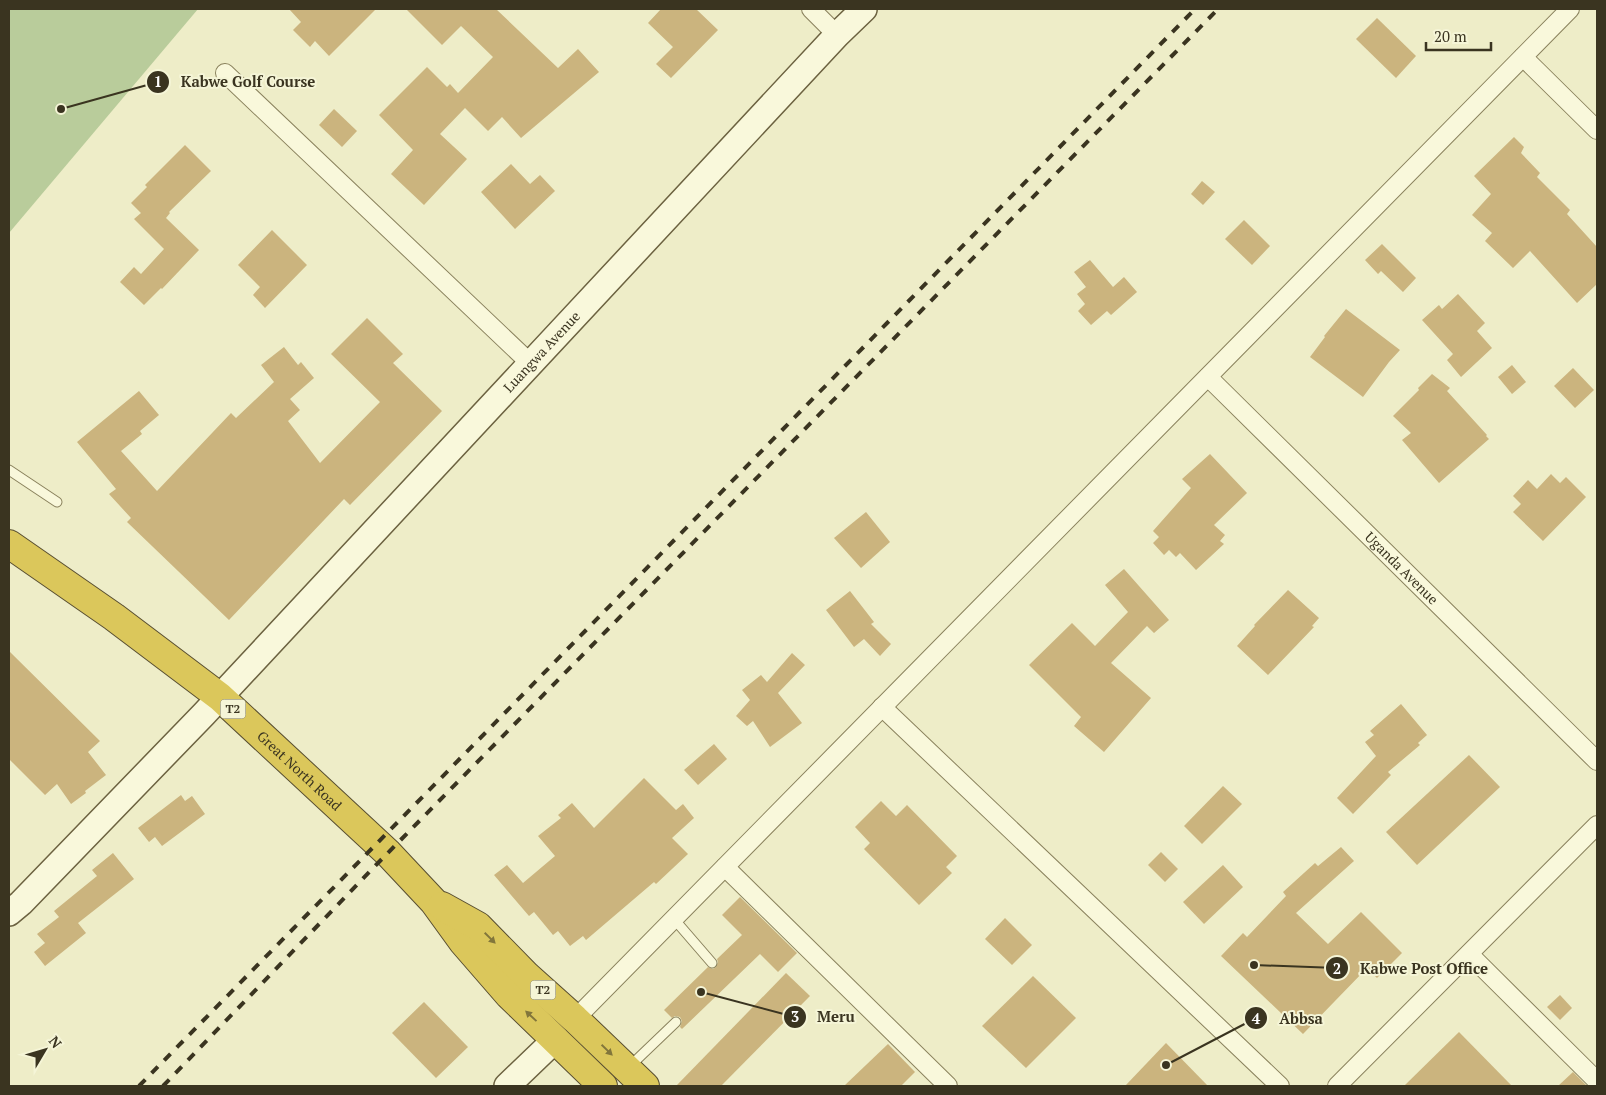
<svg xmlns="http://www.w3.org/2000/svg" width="1606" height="1095" font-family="'PT Serif',serif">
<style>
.green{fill:#b9cc9b}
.building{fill:#cbb47e}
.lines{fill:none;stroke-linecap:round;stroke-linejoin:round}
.lane-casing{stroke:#8a825d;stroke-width:11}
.street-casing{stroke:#8a825d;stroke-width:20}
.secondary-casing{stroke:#6c6240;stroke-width:28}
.highway-casing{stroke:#584e31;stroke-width:30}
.lane{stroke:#f9f8db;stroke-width:9}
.street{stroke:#f9f8db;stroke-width:18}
.secondary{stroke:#f9f8db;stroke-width:25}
.highway{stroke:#dbc75b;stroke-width:28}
.rail{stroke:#3a3420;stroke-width:4;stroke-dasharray:9 9;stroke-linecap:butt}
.oneway{fill:#82763b}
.labels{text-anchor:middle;stroke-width:4;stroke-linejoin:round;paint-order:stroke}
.shield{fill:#f5f5d7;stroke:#726e57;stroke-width:1}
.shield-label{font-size:12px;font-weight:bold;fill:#3a3420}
.street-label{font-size:14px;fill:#3a3420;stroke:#f5f5d7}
.leader{fill:none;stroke:#3a3420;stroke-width:2}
.callout-dot{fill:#3a3420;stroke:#f5f5d7;stroke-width:2}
.mark-label{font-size:15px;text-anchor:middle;font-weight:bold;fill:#fff}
.callout-label{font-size:15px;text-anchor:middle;font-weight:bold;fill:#3a3420;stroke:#f5f5d7;stroke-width:4;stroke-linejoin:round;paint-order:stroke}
</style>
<rect width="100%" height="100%" fill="#eeedc8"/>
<polygon class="green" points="9,9 198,9 9,233"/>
<g class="building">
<polygon points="289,9 376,9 329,56 315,41 310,47 293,30 301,22"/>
<polygon points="406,9 496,9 558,68 578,49 599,72 521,138 502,117 488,131 465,108 440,134 467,159 424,205 391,174 413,150 379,115 427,67 447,87 450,84 458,93 493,57 461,26 442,45"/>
<polygon points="661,9 696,9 718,30 671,78 656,64 673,47 648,23"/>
<polygon points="1377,18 1416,56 1396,78 1356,39"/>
<polygon points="334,109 357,131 342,147 319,125"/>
<polygon points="1514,137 1524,147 1521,153 1540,173 1537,177 1570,210 1567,214 1597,247 1597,284 1577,303 1530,251 1513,268 1485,241 1492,233 1472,215 1491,194 1474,176"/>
<polygon points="185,145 211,171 169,212 170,213 166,218 199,250 162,289 161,288 144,305 120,282 134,267 141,274 164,249 134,219 141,213 131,203 147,187 145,185"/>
<polygon points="511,164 530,184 540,175 555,191 515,229 481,192"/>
<polygon points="1202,181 1215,192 1203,205 1191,194"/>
<polygon points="1244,220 1270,246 1252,265 1225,239"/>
<polygon points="272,230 307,265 265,308 253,295 260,287 238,265"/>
<polygon points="1382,244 1416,278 1403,292 1381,271 1378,274 1365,260"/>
<polygon points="1090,260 1113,287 1124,277 1137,292 1111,315 1107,311 1091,325 1078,311 1085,304 1077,294 1086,287 1074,272"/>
<polygon points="1458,294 1485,323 1477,331 1492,348 1461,377 1447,360 1453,354 1422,320 1439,305 1442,309"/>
<polygon points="1346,309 1400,350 1389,362 1363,397 1310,357 1325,337 1324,336"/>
<polygon points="367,318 403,354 393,363 442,411 350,505 344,499 229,620 127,522 131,518 109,494 116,489 77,442 139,391 159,415 140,431 142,434 121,451 157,491 231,413 236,418 274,382 261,365 284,347 298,365 301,362 314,378 290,399 300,410 288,421 320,463 380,402 331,354"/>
<polygon points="1512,365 1526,382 1512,394 1498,377"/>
<polygon points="1573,368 1594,390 1575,408 1554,386"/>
<polygon points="1432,374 1450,388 1447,391 1487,435 1486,436 1489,439 1439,483 1402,440 1411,433 1393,416 1419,390 1418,388"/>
<polygon points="1210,454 1247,493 1214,525 1225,535 1220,541 1224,544 1196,570 1180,553 1176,557 1169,550 1164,555 1153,543 1159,537 1153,531 1191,488 1182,479"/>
<polygon points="1551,474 1560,483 1566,477 1586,497 1543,541 1513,512 1521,504 1513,496 1528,480 1537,489"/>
<polygon points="866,512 890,542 861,568 834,538"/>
<polygon points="1124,569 1169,620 1154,633 1147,626 1111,663 1151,698 1104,752 1074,726 1081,717 1029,665 1072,623 1095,646 1128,612 1105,585"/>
<polygon points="1288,590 1319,618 1312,626 1314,627 1268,675 1237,646 1255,626 1254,625"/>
<polygon points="850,591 874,622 871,624 891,644 880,656 864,639 854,647 826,610"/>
<polygon points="9,651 100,741 88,752 106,775 85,791 86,793 71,804 57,784 45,795 9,759"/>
<polygon points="792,653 805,665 778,693 802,723 770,747 753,721 747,726 736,716 750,700 742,690 761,675 767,682"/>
<polygon points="1401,704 1427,735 1418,743 1420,745 1388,772 1391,775 1353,814 1337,798 1376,756 1365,742 1374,735 1370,731"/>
<polygon points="714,744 727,759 698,785 684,770"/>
<polygon points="1469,755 1500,787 1417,865 1386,832"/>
<polygon points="644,778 676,810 683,804 694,818 672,838 688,854 656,884 654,882 586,940 583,936 570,946 558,931 553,935 534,912 529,916 494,875 507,865 523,883 555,856 538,836 561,818 558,815 572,803 594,828"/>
<polygon points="1223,786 1242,804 1202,844 1184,826"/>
<polygon points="181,795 185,801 192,796 205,814 162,846 155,837 149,842 138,828"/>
<polygon points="881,801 896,816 907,805 957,856 946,867 952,873 919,905 864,849 870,843 855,827"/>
<polygon points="1341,847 1354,861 1296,913 1328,944 1361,912 1402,953 1377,978 1367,968 1303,1034 1221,956 1243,933 1247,937 1286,896 1283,892 1315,863 1318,866"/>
<polygon points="1161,852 1178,869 1165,882 1148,865"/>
<polygon points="113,853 134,879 78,923 86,933 45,966 34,952 45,943 37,934 59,917 54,911 97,876 92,870"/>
<polygon points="1223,865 1243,887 1204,924 1183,902"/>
<polygon points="740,897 797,953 778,972 760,954 682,1029 680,1027 682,1021 680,1017 675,1016 672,1018 664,1010 708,967 713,969 716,967 718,962 717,959 742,935 722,915"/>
<polygon points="1005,918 1032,945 1012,965 985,939"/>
<polygon points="786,973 810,996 721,1086 676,1086"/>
<polygon points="1033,976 1076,1018 1026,1068 982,1026"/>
<polygon points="1560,995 1572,1008 1560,1020 1547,1007"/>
<polygon points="424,1002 468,1047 436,1078 392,1033"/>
<polygon points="1459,1032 1512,1086 1404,1086"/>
<polygon points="1166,1043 1208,1086 1125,1086"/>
<polygon points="888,1044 915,1072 901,1086 844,1086"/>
<polygon points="1573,1072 1587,1086 1558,1086"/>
</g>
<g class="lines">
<g class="lane-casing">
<g id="lane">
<polyline points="9,470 57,502"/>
<polyline points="674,919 712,963"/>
<polyline points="629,1067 676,1022"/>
</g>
</g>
<g class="street-casing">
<g id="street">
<polyline points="811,9 837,35"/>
<polyline points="1523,57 1597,130"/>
<polyline points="225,73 530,363"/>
<path id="s1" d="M 1208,377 L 1597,761"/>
<polyline points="882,707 1280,1086"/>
<polyline points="725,867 948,1086"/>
<polyline points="1469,954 1597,1081"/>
<polyline points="575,1019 1570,9"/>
<polyline points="1337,1086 1597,825"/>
</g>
</g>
<g class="secondary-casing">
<g id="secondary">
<path id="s2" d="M 9,913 L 21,903 L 204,714 L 837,35 L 864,9"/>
<polyline points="507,1086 556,1039"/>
</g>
</g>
<g class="highway-casing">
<g id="highway">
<path id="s3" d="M 9,544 L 114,617 L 220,697 L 388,853 L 434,902 L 463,942 L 509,995 L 603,1086"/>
<polyline points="442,906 478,926 527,976 575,1019 645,1086"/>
</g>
</g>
<use href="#lane" class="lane"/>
<use href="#street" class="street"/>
<use href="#secondary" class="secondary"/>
<use href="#highway" class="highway"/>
<g class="rail">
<polyline points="139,1086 1195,9"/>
<polyline points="163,1086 377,864 1218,9"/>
</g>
</g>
<defs><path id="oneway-solid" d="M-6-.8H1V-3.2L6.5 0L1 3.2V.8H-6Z" transform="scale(1.25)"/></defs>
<g class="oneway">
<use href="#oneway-solid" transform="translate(490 938) rotate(45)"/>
<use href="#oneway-solid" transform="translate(531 1016) rotate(-137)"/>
<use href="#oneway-solid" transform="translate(607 1050) rotate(44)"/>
</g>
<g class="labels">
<g class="shield">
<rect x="220.5" y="699.5" width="25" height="19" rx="4"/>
<rect x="530.5" y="980.5" width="25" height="19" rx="4"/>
</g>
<g class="shield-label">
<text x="233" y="713">T2</text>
<text x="543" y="994">T2</text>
</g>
<g class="street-label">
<text dy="5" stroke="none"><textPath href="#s2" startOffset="774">Luangwa Avenue</textPath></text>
<text dy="5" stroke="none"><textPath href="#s1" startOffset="272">Uganda Avenue</textPath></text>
<text dy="5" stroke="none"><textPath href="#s3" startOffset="369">Great North Road</textPath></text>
</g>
</g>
<path class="leader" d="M61 109L158 82M1254 965L1337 968M701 992L795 1017M1166 1065L1256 1018"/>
<g class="callout-dot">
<circle cx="61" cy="109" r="5"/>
<circle cx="1254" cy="965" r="5"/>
<circle cx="701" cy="992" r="5"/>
<circle cx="1166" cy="1065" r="5"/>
<circle cx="158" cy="82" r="12"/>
<circle cx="1337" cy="968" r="12"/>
<circle cx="795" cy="1017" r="12"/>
<circle cx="1256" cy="1018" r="12"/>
</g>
<g class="mark-label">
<text x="158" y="87">1</text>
<text x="1337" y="974">2</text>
<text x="795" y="1022">3</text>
<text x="1256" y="1024">4</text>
</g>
<g class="callout-label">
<text x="248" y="87">Kabwe Golf Course</text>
<text x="1424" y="974">Kabwe Post Office</text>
<text x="836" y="1022">Meru</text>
<text x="1301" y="1024">Abbsa</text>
</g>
<rect width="1606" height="1095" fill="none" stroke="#3a3420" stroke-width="20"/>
<g transform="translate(45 1050) rotate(52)" stroke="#f5f5d7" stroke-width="4" paint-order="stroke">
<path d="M0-4L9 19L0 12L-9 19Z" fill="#3a3420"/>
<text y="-8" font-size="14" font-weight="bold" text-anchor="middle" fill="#3a3420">N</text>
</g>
<path d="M1426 42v8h65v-8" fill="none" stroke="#3a3420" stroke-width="2.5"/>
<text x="1434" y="42" font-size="15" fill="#3a3420" stroke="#f5f5d7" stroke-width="4" paint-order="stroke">20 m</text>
</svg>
